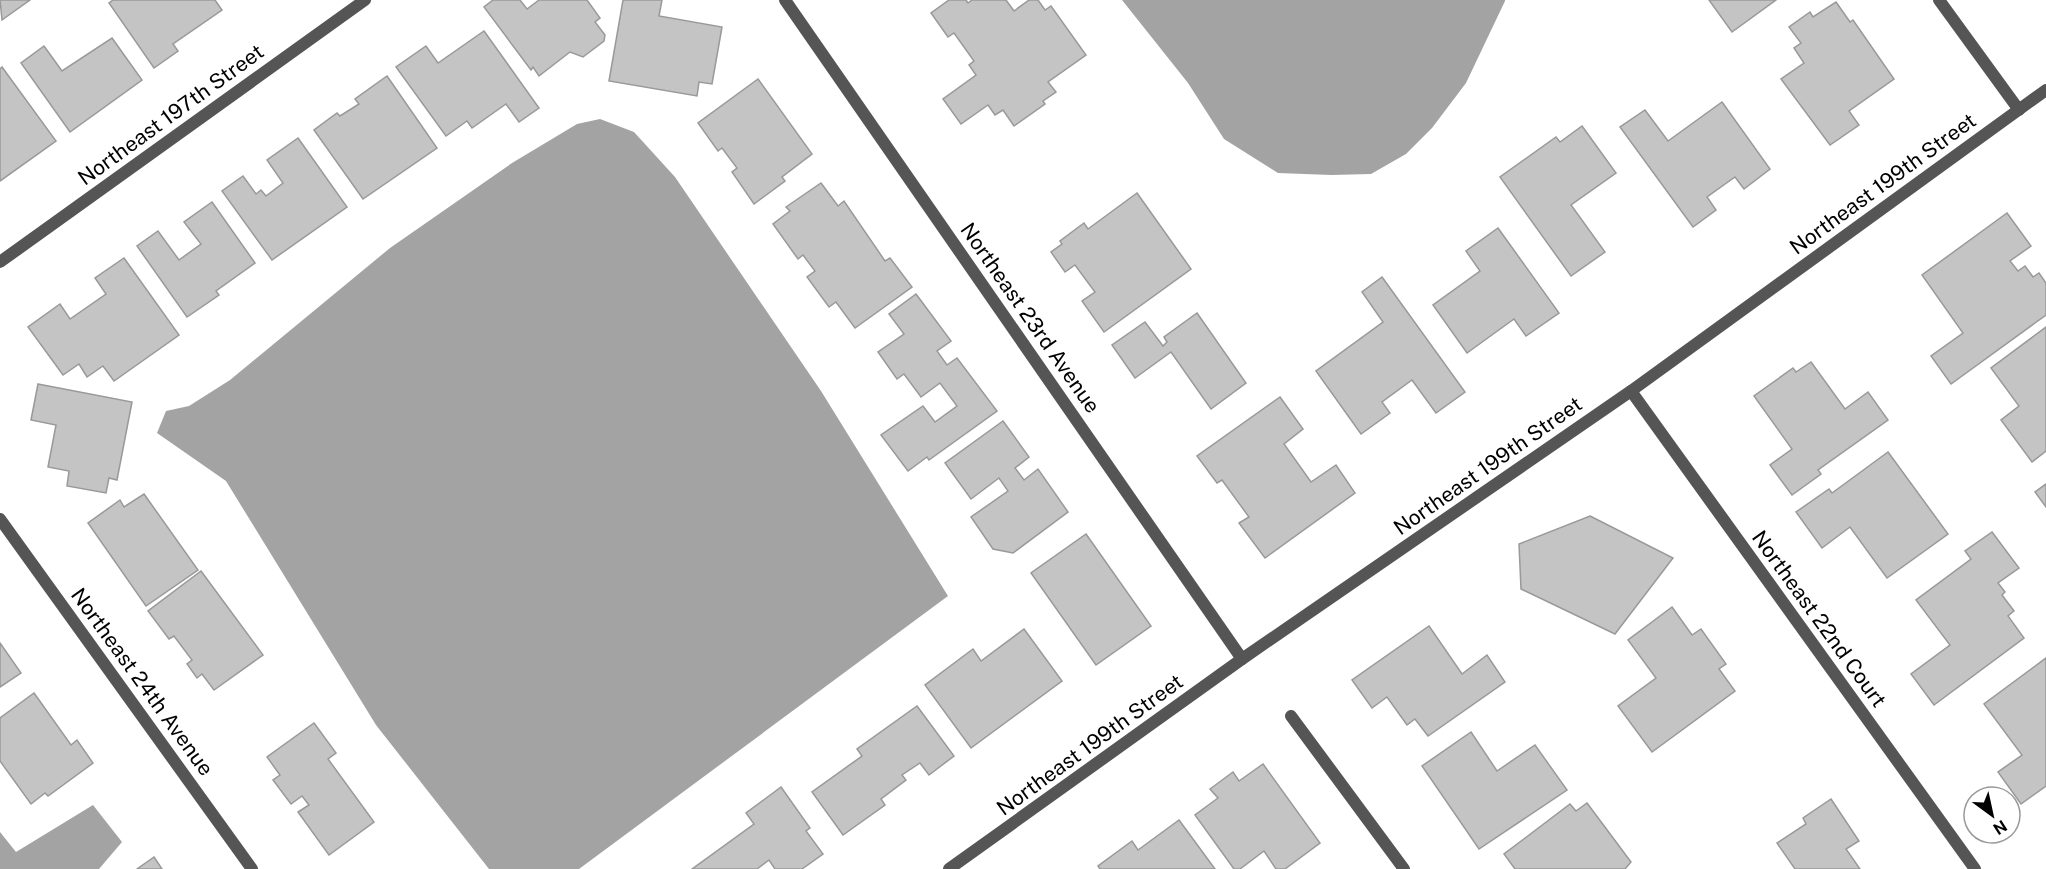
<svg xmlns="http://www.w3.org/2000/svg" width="2046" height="869" font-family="'Public Sans',sans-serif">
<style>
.water{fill:#a3a3a3}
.building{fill:#c4c4c4;stroke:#999;stroke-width:1.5}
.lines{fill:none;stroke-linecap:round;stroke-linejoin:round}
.minor{stroke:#555;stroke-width:12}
.tertiary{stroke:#555;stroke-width:12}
.labels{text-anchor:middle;stroke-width:6;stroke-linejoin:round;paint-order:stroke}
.street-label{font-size:21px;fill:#000;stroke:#fff}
</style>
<rect width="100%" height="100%" fill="#fff"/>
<g class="water">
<polygon points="1122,0 1505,0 1505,1 1466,83 1432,128 1406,154 1371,174 1331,175 1278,173 1224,139 1188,83"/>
<polygon points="600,119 634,132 675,177 821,391 948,596 579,869 489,869 376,725 226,481 157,433 166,411 189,406 230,380 390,248 512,163 577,124"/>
<polygon points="93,805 122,842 99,869 0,869 0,832 16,852"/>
</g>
<g class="building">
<polygon points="0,0 30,0 2,20"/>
<polygon points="113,0 215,0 222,10 173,44 178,51 154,68 109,3"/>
<polygon points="493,0 520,0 527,9 539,0 587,0 600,18 595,22 605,35 604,41 583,57 570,52 539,76 533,67 531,70 484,7"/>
<polygon points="623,0 662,0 659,16 722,27 712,84 699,82 697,96 609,81"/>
<polygon points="949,0 966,0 968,3 972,0 1006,0 1014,11 1029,0 1038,0 1045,10 1051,6 1086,55 1048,82 1056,92 1043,101 1045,104 1014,126 1003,110 995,115 988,105 961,124 943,99 976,75 969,65 974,61 954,33 948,37 931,13"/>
<polygon points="1709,0 1776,0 1732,32"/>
<polygon points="1836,2 1850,22 1853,20 1894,79 1849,111 1859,125 1830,145 1781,79 1804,63 1794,48 1801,43 1789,27 1810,12 1813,17"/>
<polygon points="484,31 539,108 519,122 506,104 472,128 467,121 446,136 396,67 426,46 438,63"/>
<polygon points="112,38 142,80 70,132 21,63 44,46 62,71"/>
<polygon points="2,67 56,141 0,181 0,69"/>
<polygon points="387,76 437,148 363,199 314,130 337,113 340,116 359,104 355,99"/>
<polygon points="758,79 812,154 782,177 785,181 754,204 732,172 737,168 722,148 718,151 698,123"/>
<polygon points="1722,102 1770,169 1744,189 1735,177 1707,197 1716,210 1693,227 1620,127 1645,110 1668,141"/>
<polygon points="1582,126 1616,173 1571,205 1605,252 1571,276 1500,177 1556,137 1560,142"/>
<polygon points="298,138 347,207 272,260 222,191 243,176 256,194 261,190 266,196 283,183 267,160"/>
<polygon points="821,183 838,206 844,201 885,261 890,258 912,287 855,328 836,302 829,307 807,277 815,271 803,255 798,259 773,224 790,211 786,207"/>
<polygon points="1137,193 1191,269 1104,332 1082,301 1095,292 1075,265 1065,272 1051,252 1062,244 1060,241 1084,223 1088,229"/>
<polygon points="212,202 255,263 216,291 219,295 187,317 137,246 158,231 179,260 201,244 184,222"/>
<polygon points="2007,213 2031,246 2010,261 2018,271 2025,266 2033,277 2039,273 2046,283 2046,315 1951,384 1931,356 1963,333 1922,275"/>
<polygon points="1498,228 1559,313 1526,336 1514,319 1467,353 1433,305 1480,271 1466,251"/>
<polygon points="124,258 179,335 114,381 103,366 87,377 79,364 63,375 28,327 60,304 70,319 106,294 95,278"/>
<polygon points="1382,277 1465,392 1436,413 1412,380 1382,402 1390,413 1361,434 1316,371 1383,322 1362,292"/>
<polygon points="916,294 951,341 937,351 947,365 957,358 997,411 929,460 927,457 908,471 881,435 923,406 935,422 957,406 940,383 921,397 904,374 897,379 878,352 904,334 889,314"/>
<polygon points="1197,313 1246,383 1211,409 1171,352 1135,378 1112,345 1145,322 1163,346 1167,342 1164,337"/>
<polygon points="2046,327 2046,451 2032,462 2001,420 2019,406 1991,368"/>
<polygon points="1811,362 1845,409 1868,392 1888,420 1818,470 1821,474 1792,495 1770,465 1792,449 1754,396 1793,368 1796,372"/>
<polygon points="38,384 132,402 117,480 109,478 106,493 67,486 69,471 48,467 56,425 31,420"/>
<polygon points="1280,397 1303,429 1284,444 1311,482 1336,465 1355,493 1265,558 1239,523 1249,517 1222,480 1217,483 1197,456"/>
<polygon points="1003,421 1029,457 1015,468 1024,480 1038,469 1068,512 1013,553 993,549 971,517 1008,491 999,478 971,499 945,463"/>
<polygon points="1888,452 1948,534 1887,578 1850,527 1822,548 1796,512 1829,489 1832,493"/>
<polygon points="2046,484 2046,507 2035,492"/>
<polygon points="144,494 198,570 146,606 88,523 120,500 124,507"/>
<polygon points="1590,516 1673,558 1615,634 1521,589 1519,544"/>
<polygon points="1992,532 2019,568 1998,583 2005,592 2002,595 2014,611 2008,616 2024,638 1934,705 1911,674 1950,645 1916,600 1971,559 1965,551"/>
<polygon points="1086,534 1151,626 1096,665 1031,573"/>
<polygon points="201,571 263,655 214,690 202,674 197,678 187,664 192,660 174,636 169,639 148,611"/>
<polygon points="1672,607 1692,635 1701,629 1726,664 1719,669 1735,691 1652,752 1618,706 1656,678 1628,640"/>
<polygon points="1429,626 1462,674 1487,655 1505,682 1428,736 1415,719 1407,725 1387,697 1372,708 1352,680"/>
<polygon points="1024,629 1062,681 971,748 925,685 973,649 981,661"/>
<polygon points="0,643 21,673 0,687"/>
<polygon points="2046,658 2046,786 2021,804 1998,772 2022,755 1984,704"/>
<polygon points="34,693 71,745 77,740 93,763 48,796 45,793 31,804 0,761 0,718"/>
<polygon points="917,706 954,756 929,775 920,763 902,775 906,780 881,799 885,805 843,835 812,792 862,756 857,749"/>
<polygon points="314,723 336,753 328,759 374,822 329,855 298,812 309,805 302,796 291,804 273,780 280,775 267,757"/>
<polygon points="1471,732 1497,771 1535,745 1567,790 1479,849 1422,766"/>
<polygon points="1263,764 1320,843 1285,869 1276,869 1264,851 1240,869 1234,869 1195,815 1218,798 1210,789 1233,772 1239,781"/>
<polygon points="781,787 810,828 806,831 823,854 802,869 775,869 769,860 757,869 692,869 754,824 746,813"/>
<polygon points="1831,799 1859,841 1846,849 1860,869 1795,869 1777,843 1806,824 1803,818"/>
<polygon points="1587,803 1631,862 1625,869 1515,869 1504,854 1570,804 1576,811"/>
<polygon points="1179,820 1215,869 1100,869 1098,866 1132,841 1138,850"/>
<polygon points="154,857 162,869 137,869"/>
</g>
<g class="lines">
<g class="minor">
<polyline points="785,0 1242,659"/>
<polyline points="0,262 365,0"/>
<polyline points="1631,391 1975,869"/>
<polyline points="0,519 252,869"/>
<polyline points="1291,716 1404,869"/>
</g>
<g class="tertiary">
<polyline points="1939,0 2019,110"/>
<polyline points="949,869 1242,659 1631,391 2046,90"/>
</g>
</g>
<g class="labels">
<g class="street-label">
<text transform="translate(171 115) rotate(-36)" y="7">Northeast 197th Street</text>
<text transform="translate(1883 184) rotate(-36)" y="7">Northeast 199th Street</text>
<text transform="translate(1030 318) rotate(55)" y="7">Northeast 23rd Avenue</text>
<text transform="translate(1488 466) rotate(-35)" y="7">Northeast 199th Street</text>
<text transform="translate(1819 619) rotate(54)" y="7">Northeast 22nd Court</text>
<text transform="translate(142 682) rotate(54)" y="7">Northeast 24th Avenue</text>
<text transform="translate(1090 745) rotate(-36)" y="7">Northeast 199th Street</text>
</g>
</g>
<g transform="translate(1992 815) rotate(147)"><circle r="28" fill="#ffffff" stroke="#999999" stroke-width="1.5"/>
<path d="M0-4.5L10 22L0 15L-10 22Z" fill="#000000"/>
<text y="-9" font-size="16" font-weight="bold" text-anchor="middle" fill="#000000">N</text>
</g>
</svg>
